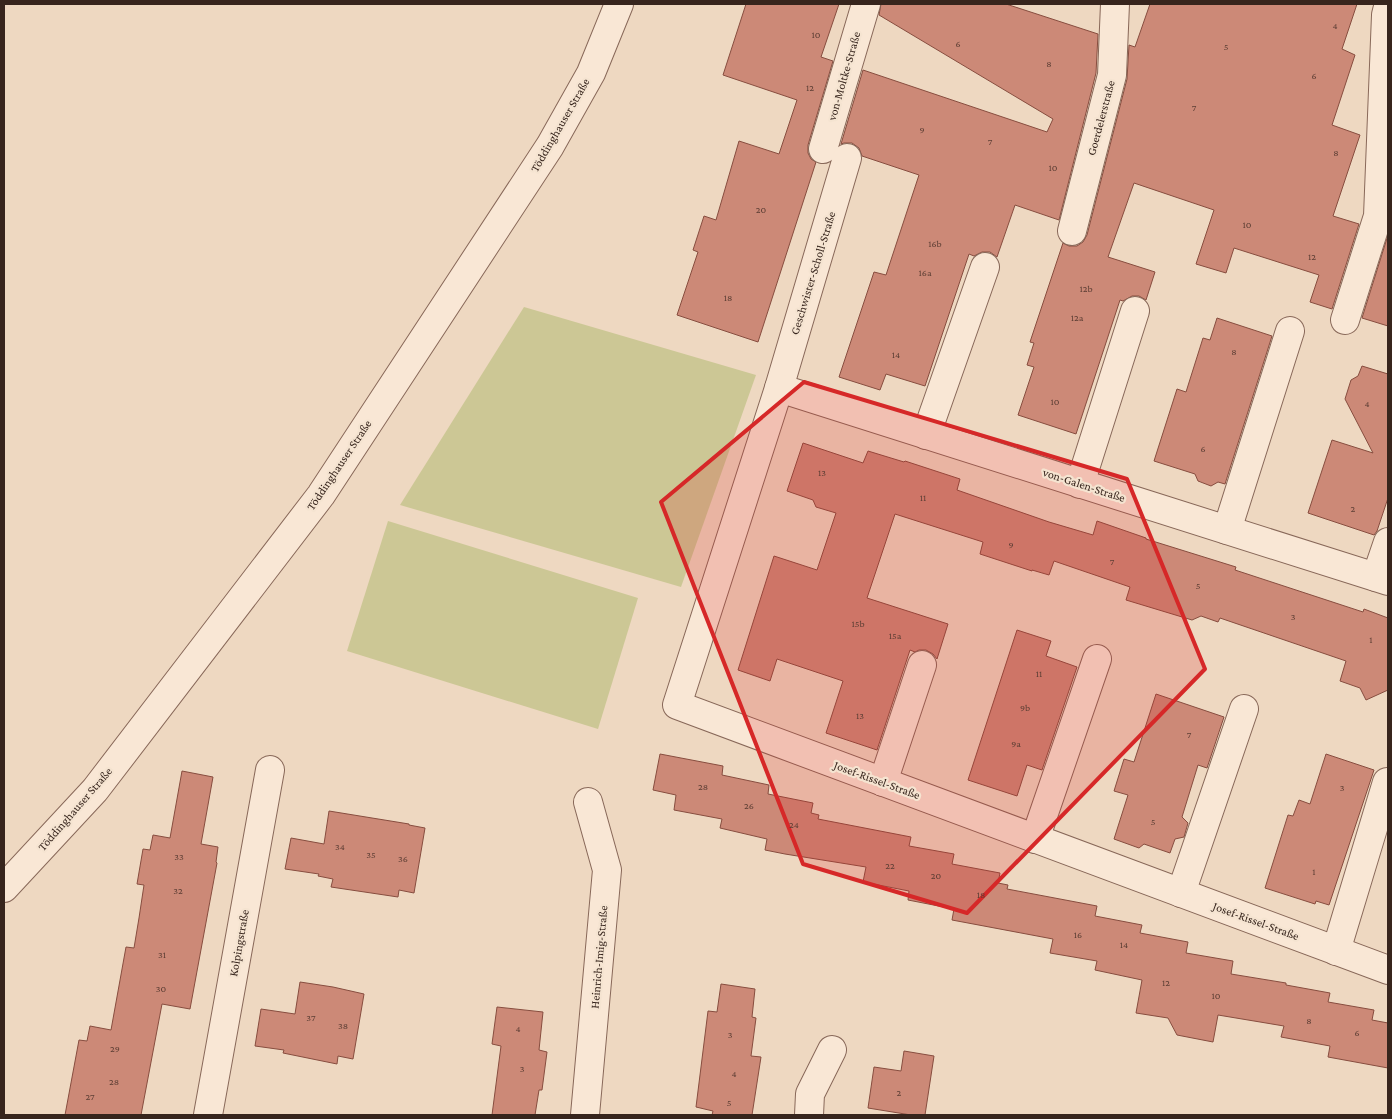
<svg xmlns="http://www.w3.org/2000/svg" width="1392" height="1119" font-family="'Crimson Pro',serif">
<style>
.green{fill:#ccc795}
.building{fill:#cc8977;stroke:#874d3f}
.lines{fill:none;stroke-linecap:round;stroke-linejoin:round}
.minor-casing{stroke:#886859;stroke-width:30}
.minor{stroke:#f9e7d5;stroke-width:28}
.marked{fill:#d62828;fill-opacity:0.2;stroke:#d62828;stroke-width:4;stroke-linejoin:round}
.labels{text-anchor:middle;stroke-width:4.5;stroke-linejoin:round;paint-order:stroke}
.number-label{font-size:10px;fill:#5c3e34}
.street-label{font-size:12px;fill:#37251d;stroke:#f5e4d1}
</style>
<rect width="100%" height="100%" fill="#eed8c1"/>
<g class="green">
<polygon points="524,307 756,375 681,587 400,505"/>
<polygon points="388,521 638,598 598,729 347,651"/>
</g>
<g class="building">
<polygon points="746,4 839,4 821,57 833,61 808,145 808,153 811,159 816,162 758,342 677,315 698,252 693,250 704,216 716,220 739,141 779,154 797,100 723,75"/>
<polygon points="881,4 1006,4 1098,34 1096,73 1059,220 1015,205 997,257 990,252 982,252 974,256 969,254 925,386 886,374 880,390 839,377 874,272 886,275 919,175 862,156 859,148 852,143 844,143 841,144 863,70 1047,132 1053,119 879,15"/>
<polygon points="1150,4 1357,4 1342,49 1355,55 1332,125 1360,135 1333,216 1359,224 1332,309 1310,302 1319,275 1234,248 1226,273 1196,264 1214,210 1134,183 1108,257 1155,272 1146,300 1139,296 1132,296 1123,301 1120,300 1076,434 1018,415 1034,367 1027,365 1034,343 1030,342 1063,243 1069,246 1077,246 1083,242 1087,235 1127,79 1129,45 1135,47"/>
<polygon points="1388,235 1388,326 1362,318"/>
<polygon points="1217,318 1272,336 1225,484 1218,482 1211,486 1198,481 1195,474 1154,461 1177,389 1186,392 1203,338 1210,340"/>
<polygon points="1362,366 1388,374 1388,498 1377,531 1374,535 1308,513 1332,440 1373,453 1345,399 1351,380 1358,376"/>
<polygon points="803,443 863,463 868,451 904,462 905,461 960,479 957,490 1049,522 1093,535 1097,521 1146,538 1146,539 1236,567 1235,570 1363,612 1364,609 1388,618 1388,690 1366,700 1360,688 1340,681 1346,661 1220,618 1218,622 1201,616 1192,620 1126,600 1130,587 1054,561 1049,575 1032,570 1032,571 980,554 983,542 895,514 867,598 948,624 937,659 933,654 926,650 919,650 915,652 910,650 877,750 826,733 843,681 777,659 770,681 738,670 774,556 817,570 836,513 816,507 813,500 787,491"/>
<polygon points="1017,630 1051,641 1046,656 1077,667 1042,770 1027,765 1017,796 968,780"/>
<polygon points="1156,694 1224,717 1207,768 1198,765 1182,817 1188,823 1184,837 1175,839 1170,853 1144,844 1139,848 1114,839 1128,795 1114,791 1124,759 1134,762"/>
<polygon points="660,754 723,766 722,775 769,785 768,794 813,803 811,813 819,815 818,819 911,837 909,846 954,854 952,864 1000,873 998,883 1008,885 1007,889 1097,906 1095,916 1142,925 1140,933 1188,942 1186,953 1233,961 1231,974 1286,983 1286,985 1330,993 1328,1002 1374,1010 1372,1020 1388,1023 1388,1068 1328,1057 1330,1046 1281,1037 1284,1026 1218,1015 1213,1042 1177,1035 1168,1018 1136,1013 1142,980 1095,970 1097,961 1050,953 1053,939 952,920 954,909 908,900 909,891 863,882 866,867 785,854 765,850 767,839 720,828 722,819 674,810 676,795 653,790"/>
<polygon points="1326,754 1374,770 1329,905 1316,901 1315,904 1265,888 1288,815 1293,816 1299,800 1310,804"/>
<polygon points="182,771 213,777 201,844 218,847 216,862 217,863 190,1009 162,1004 141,1115 65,1115 79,1040 87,1041 90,1026 111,1030 126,947 134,948 139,918 144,885 137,884 143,849 150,850 153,835 170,838"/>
<polygon points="329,811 409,824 409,825 425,828 414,893 399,890 398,897 331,887 333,879 318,876 319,874 285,869 291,838 324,844"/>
<polygon points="300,982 333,987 364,994 353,1059 338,1056 337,1064 283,1053 284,1050 255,1046 261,1009 295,1014"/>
<polygon points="721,984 755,989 752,1017 756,1018 751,1056 761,1057 752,1115 712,1115 713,1111 696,1107 708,1011 717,1012"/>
<polygon points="497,1007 543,1012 539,1050 547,1052 542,1090 539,1090 535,1115 492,1115 501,1046 492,1044"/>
<polygon points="904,1051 934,1056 925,1115 911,1115 868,1108 874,1067 901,1071"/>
</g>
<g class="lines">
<g class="minor-casing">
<g id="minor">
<polyline points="823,149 866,4"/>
<polyline points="847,158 779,388 677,705 1388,970"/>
<polyline points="1072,231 1112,75 1115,4"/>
<polyline points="1345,320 1378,216 1386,15 1388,7"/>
<polyline points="779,388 1388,581"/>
<polyline points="926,435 985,267"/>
<polyline points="1080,484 1135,311"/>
<polyline points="1227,530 1290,331"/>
<polyline points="1376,577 1388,542"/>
<polyline points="883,782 922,665"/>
<polyline points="1035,839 1097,659"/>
<polyline points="4,888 95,790 321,495 550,146 591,73 619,4"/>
<polyline points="1181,893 1244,709"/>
<polyline points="1336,951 1387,782"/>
<polyline points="208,1115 270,770"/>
<polyline points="585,1115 607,870 588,802"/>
<polyline points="809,1115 810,1094 832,1050"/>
</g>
</g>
<use href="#minor" class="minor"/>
</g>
<path class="marked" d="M 804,382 L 1127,479 L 1205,669 L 967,913 L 803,864 L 661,502 Z"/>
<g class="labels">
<g class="number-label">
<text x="1335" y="29">4</text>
<text x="816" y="38">10</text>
<text x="958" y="47">6</text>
<text x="1226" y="50">5</text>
<text x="1049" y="67">8</text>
<text x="1314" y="79">6</text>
<text x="810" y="91">12</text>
<text x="1194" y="111">7</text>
<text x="922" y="133">9</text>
<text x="990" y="145">7</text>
<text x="1336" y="156">8</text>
<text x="1053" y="171">10</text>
<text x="761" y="213">20</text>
<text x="1247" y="228">10</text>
<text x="935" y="247">16b</text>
<text x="1312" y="260">12</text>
<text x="925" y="276">16a</text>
<text x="1086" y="292">12b</text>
<text x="728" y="301">18</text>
<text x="1077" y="321">12a</text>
<text x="1234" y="355">8</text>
<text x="896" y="358">14</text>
<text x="1055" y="405">10</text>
<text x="1367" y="407">4</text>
<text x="1203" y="452">6</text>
<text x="822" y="476">13</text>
<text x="923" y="501">11</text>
<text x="1353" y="512">2</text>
<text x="1011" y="548">9</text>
<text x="1112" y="565">7</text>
<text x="1198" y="589">5</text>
<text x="1293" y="620">3</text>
<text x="858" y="627">15b</text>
<text x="895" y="639">15a</text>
<text x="1371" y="643">1</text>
<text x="1039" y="677">11</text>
<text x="1025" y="711">9b</text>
<text x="860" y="719">13</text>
<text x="1189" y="738">7</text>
<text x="1016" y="747">9a</text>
<text x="703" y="790">28</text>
<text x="1342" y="791">3</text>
<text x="749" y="809">26</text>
<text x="1153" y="825">5</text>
<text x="794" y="828">24</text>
<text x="340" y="850">34</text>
<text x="371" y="858">35</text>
<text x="179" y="860">33</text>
<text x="403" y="862">36</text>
<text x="890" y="869">22</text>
<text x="1314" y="875">1</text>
<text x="936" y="879">20</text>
<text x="178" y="894">32</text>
<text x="981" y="898">18</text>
<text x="1078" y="938">16</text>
<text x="1124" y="948">14</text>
<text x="162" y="958">31</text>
<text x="1166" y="986">12</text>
<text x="161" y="992">30</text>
<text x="1216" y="999">10</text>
<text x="311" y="1021">37</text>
<text x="1309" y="1024">8</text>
<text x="343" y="1029">38</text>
<text x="518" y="1032">4</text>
<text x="1357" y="1036">6</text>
<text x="730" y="1038">3</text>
<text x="115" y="1052">29</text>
<text x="522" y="1072">3</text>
<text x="734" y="1077">4</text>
<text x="114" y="1085">28</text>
<text x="899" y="1096">2</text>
<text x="90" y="1100">27</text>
<text x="729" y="1106">5</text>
</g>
<g class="street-label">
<text transform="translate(844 76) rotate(-74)" y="4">von-Moltke-Straße</text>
<text transform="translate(1101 118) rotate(-75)" y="4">Goerdelerstraße</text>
<text transform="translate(560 125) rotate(-60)" y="4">Töddinghauser Straße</text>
<text transform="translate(813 273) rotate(-73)" y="4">Geschwister-Scholl-Straße</text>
<text transform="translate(339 465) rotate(-56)" y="4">Töddinghauser Straße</text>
<text transform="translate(1084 485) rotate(18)" y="4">von-Galen-Straße</text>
<text transform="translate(877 780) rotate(20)" y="4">Josef-Rissel-Straße</text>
<text transform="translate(75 809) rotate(-49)" y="4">Töddinghauser Straße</text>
<text transform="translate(1256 921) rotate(20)" y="4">Josef-Rissel-Straße</text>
<text transform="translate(239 943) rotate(-80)" y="4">Kolpingstraße</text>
<text transform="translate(599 957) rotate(-85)" y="4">Heinrich-Imig-Straße</text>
</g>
</g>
<rect width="1392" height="1119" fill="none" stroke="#37251d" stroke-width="10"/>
</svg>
